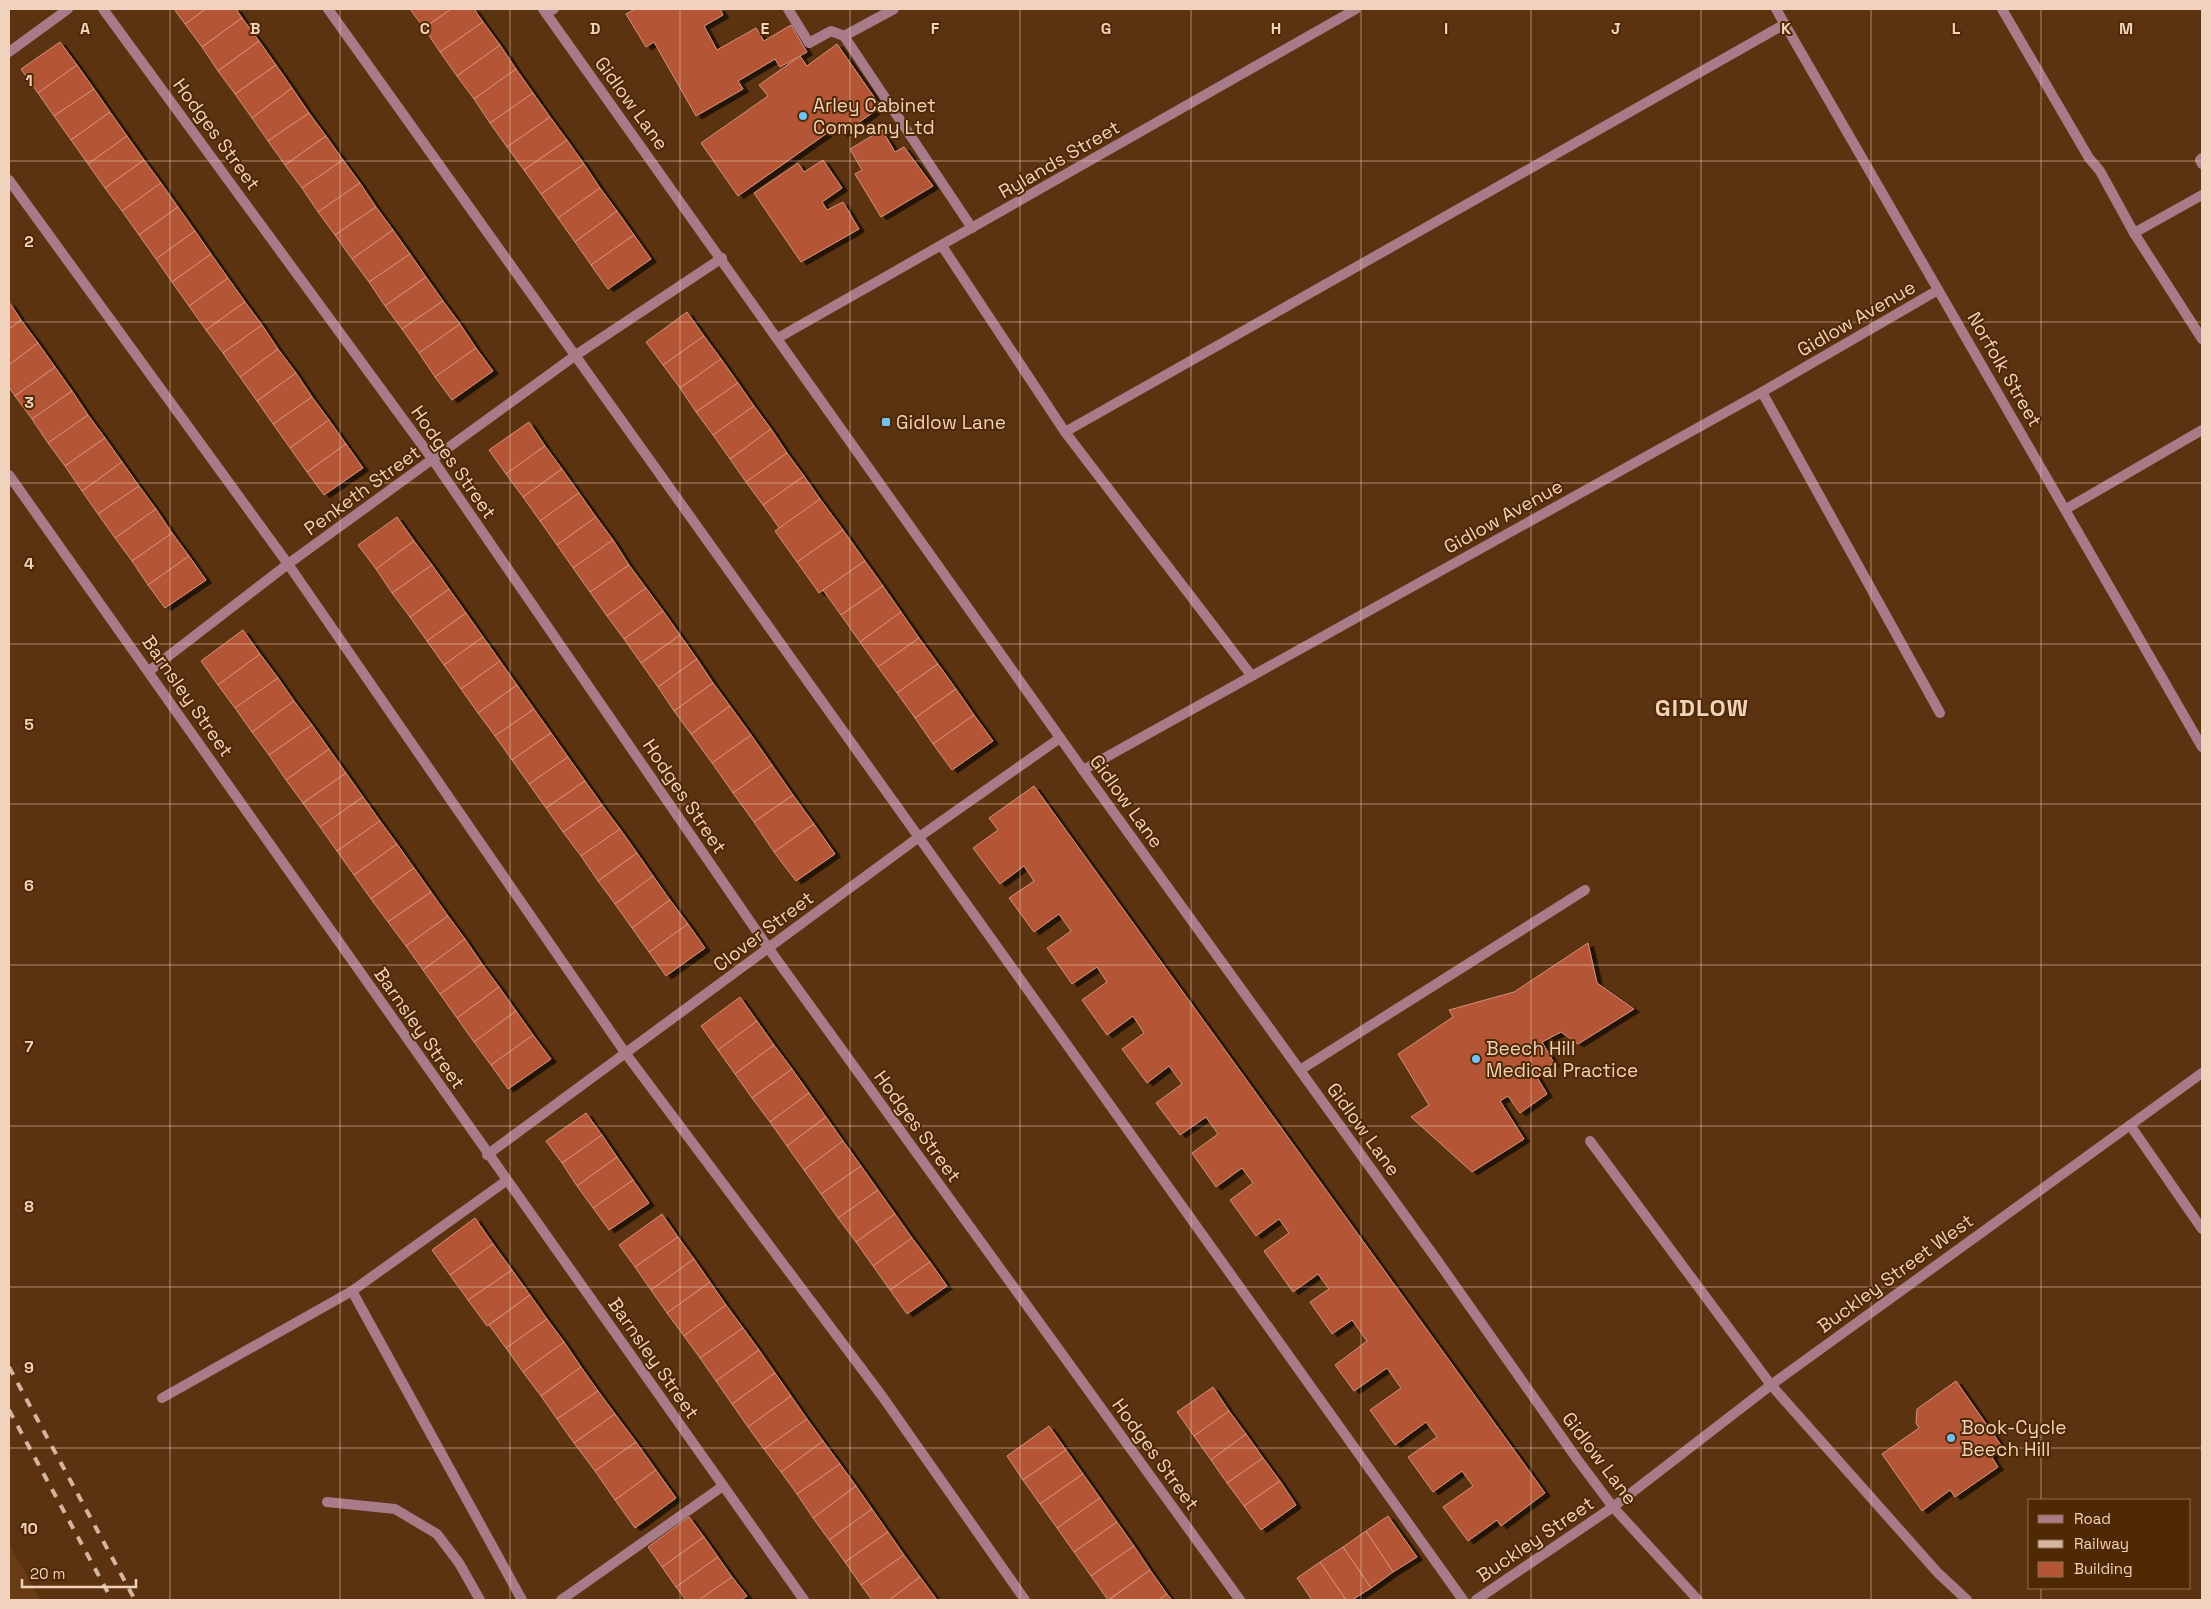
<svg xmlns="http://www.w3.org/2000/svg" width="2211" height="1609" font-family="'Space Grotesk',sans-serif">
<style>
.built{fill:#693c15}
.building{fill:#b45536;stroke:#d6907a;filter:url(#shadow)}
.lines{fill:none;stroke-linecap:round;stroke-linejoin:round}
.service{stroke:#a87b89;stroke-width:10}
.minor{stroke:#a87b89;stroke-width:10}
.tertiary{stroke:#a87b89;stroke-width:10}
.rail{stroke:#d5b59d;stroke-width:4;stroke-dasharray:9 9;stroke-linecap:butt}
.grid{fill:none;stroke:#f1d2bc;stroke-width:1;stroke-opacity:0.55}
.poi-dot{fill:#71c1f4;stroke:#4f2904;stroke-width:2}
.labels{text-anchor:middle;stroke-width:4;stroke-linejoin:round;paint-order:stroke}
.street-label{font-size:19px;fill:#f1d2bc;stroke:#4f2904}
.poi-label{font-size:19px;fill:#f1d2bc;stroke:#4f2904;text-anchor:start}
.district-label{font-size:24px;font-weight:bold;letter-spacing:1px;fill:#f1d2bc;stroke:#4f2904}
.grid-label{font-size:16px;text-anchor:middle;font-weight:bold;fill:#f1d2bc;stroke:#4f2904;stroke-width:4;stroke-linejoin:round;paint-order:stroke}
</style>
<defs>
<filter id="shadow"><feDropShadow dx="5.5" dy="3" stdDeviation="0" flood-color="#0009"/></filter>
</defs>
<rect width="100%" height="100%" fill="#5b3311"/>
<polygon class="built" points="9,1544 40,1600 9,1600"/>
<g class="building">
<polygon points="174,9 206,9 185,24"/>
<polygon points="206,9 236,9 242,18 202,47 185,24"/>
<polygon points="410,9 451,9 424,28"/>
<polygon points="451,9 474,9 483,22 440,52 424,28"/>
<polygon points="635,9 720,9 723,15 704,26 717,50 756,28 764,41 791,25 807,52 780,67 775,59 738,81 743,89 696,116 654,42 646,47 626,14"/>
<polygon points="242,18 259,41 218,71 202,47"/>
<polygon points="483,22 500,45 457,76 440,52"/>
<polygon points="259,41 276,65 235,94 218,71"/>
<polygon points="60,42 77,65 38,93 21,69"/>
<polygon points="837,44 881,107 842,134 837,126 738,196 701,143 768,96 759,85 800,56 807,66"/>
<polygon points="500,45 516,69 474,99 457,76"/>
<polygon points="77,65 94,89 54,116 38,93"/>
<polygon points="276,65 292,88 252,118 235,94"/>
<polygon points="516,69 533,93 490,123 474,99"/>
<polygon points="292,88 309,113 268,141 252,118"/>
<polygon points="94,89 110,112 71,140 54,116"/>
<polygon points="533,93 550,117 507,147 490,123"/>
<polygon points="110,112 127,136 88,164 71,140"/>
<polygon points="309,113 326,136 285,165 268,141"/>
<polygon points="550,117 567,140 524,170 507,147"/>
<polygon points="882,130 895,152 904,147 933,186 881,217 855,174 862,170 850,149"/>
<polygon points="127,136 144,160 105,188 88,164"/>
<polygon points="326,136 343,160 302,188 285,165"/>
<polygon points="567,140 584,164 541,194 524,170"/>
<polygon points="144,160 161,183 122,211 105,188"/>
<polygon points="343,160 360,183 318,212 302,188"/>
<polygon points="823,160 842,188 822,202 827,210 843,202 859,229 801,262 754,193 798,163 804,172"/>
<polygon points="584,164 600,188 558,218 541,194"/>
<polygon points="161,183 178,207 139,235 122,211"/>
<polygon points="360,183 376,207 335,235 318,212"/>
<polygon points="600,188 617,211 575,242 558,218"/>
<polygon points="178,207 195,231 156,259 139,235"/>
<polygon points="376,207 393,230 352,259 335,235"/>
<polygon points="617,211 634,235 591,265 575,242"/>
<polygon points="393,230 410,254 369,282 352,259"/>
<polygon points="195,231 211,254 172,282 156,259"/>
<polygon points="634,235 651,259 608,289 591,265"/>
<polygon points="211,254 228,278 189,306 172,282"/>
<polygon points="410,254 426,277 385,306 369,282"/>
<polygon points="426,277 443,301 402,329 385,306"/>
<polygon points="228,278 245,302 206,330 189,306"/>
<polygon points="443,301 460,324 419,353 402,329"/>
<polygon points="9,302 21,320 9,329"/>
<polygon points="245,302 262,325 223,353 206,330"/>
<polygon points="687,312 704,336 663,365 646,342"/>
<polygon points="21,320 38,343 9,365 9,329"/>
<polygon points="460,324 476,348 435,377 419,353"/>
<polygon points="262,325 278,349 240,377 223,353"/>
<polygon points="704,336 721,359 680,388 663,365"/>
<polygon points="38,343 55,367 15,396 9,387 9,365"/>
<polygon points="476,348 493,371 452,400 435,377"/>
<polygon points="278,349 296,373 257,401 240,377"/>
<polygon points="721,359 738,383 696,412 680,388"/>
<polygon points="55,367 72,391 32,419 15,396"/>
<polygon points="296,373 312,397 273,424 257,401"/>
<polygon points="738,383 754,406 713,435 696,412"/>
<polygon points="72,391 88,415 48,443 32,419"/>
<polygon points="312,397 329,420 290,448 273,424"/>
<polygon points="754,406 771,429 730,459 713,435"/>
<polygon points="88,415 105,438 65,466 48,443"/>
<polygon points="329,420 346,444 307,472 290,448"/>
<polygon points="529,422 545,446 506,474 489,450"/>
<polygon points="771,429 787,453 746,482 730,459"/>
<polygon points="105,438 122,462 82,491 65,466"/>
<polygon points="346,444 363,468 324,495 307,472"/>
<polygon points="545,446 562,469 523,497 506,474"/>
<polygon points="787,453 804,476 763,505 746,482"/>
<polygon points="122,462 139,486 98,514 82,491"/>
<polygon points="562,469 579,493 540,521 523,497"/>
<polygon points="804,476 820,499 780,529 763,505"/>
<polygon points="139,486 156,509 115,538 98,514"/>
<polygon points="579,493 596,517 557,545 540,521"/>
<polygon points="820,499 843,530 797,562 775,531"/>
<polygon points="156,509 172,533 132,561 115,538"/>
<polygon points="397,517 414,541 376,569 358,545"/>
<polygon points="596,517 613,540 573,568 557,545"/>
<polygon points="843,530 865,561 819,593 797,562"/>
<polygon points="172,533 189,556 148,585 132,561"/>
<polygon points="613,540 629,565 590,592 573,568"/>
<polygon points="414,541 432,565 392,593 376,569"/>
<polygon points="189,556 206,580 165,608 148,585"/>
<polygon points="865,561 883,586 841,615 823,590"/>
<polygon points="432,565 449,589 410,617 392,593"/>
<polygon points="629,565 646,588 607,616 590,592"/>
<polygon points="883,586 901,612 860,642 841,615"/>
<polygon points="646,588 663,611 624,639 607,616"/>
<polygon points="449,589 466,613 427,641 410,617"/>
<polygon points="663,611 680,635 641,663 624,639"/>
<polygon points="901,612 919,638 878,667 860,642"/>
<polygon points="466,613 483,637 444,665 427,641"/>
<polygon points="243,630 260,654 218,685 201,661"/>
<polygon points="680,635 697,659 658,687 641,663"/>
<polygon points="483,637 500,661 461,689 444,665"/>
<polygon points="919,638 938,664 897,693 878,667"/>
<polygon points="260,654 278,678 235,708 218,685"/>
<polygon points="697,659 713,683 674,711 658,687"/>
<polygon points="500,661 517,685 478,713 461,689"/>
<polygon points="938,664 956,689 915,718 897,693"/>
<polygon points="278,678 294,701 252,732 235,708"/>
<polygon points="713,683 730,706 691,734 674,711"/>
<polygon points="517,685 534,709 495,736 478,713"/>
<polygon points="956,689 974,715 933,744 915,718"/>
<polygon points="294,701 312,725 269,755 252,732"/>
<polygon points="730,706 751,735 712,763 691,734"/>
<polygon points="534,709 551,733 512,760 495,736"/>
<polygon points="974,715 993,741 952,770 933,744"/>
<polygon points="312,725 329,749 286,780 269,755"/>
<polygon points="551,733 568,757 529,784 512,760"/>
<polygon points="751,735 772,765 733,793 712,763"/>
<polygon points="329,749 346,773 303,803 286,780"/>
<polygon points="568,757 585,781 546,808 529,784"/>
<polygon points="772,765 793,795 754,822 733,793"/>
<polygon points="346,773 363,797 320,827 303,803"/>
<polygon points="585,781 602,805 563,832 546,808"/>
<polygon points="1034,786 1545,1493 1501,1526 1497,1520 1468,1541 1443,1507 1473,1486 1462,1471 1433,1492 1408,1457 1437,1437 1426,1422 1395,1445 1370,1410 1401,1388 1387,1368 1354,1391 1335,1365 1367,1341 1352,1320 1332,1334 1310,1302 1329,1289 1318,1274 1293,1292 1264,1251 1289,1233 1279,1219 1256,1236 1230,1200 1253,1183 1242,1168 1216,1187 1192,1153 1218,1134 1206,1117 1180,1135 1156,1103 1182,1084 1169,1066 1147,1083 1122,1049 1144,1033 1133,1016 1107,1035 1082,1000 1107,982 1097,967 1072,984 1047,948 1071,931 1059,914 1034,932 1009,898 1034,881 1024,866 1000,884 973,848 998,830 989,818"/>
<polygon points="793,795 814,824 774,852 754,822"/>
<polygon points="363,797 380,821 337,851 320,827"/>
<polygon points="602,805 620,829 581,856 563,832"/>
<polygon points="380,821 397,844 354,875 337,851"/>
<polygon points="814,824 835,854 796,881 774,852"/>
<polygon points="620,829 637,853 598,881 581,856"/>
<polygon points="397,844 414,868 371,899 354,875"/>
<polygon points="637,853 653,876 615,904 598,881"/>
<polygon points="414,868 431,892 388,922 371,899"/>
<polygon points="653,876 670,900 632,928 615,904"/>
<polygon points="431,892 448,916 406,946 388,922"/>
<polygon points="670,900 688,924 649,952 632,928"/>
<polygon points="448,916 465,939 423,970 406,946"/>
<polygon points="688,924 705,948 666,976 649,952"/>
<polygon points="465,939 482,964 440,994 423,970"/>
<polygon points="1588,943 1597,983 1634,1009 1578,1044 1561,1032 1542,1042 1554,1063 1535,1074 1547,1094 1520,1113 1508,1096 1500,1101 1524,1139 1472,1172 1411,1117 1429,1105 1398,1054 1453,1017 1449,1010 1514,992"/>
<polygon points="482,964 499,987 457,1018 440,994"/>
<polygon points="499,987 516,1011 474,1042 457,1018"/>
<polygon points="740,997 757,1021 718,1050 701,1026"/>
<polygon points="516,1011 533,1035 491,1065 474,1042"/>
<polygon points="757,1021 774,1045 735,1074 718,1050"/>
<polygon points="533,1035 551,1059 508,1089 491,1065"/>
<polygon points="774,1045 792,1069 752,1098 735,1074"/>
<polygon points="792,1069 809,1093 770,1122 752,1098"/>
<polygon points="809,1093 826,1117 787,1146 770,1122"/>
<polygon points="586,1113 602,1135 562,1163 546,1141"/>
<polygon points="826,1117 843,1141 804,1170 787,1146"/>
<polygon points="602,1135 617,1157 577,1186 562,1163"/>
<polygon points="843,1141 861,1166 821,1194 804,1170"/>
<polygon points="617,1157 633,1180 593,1208 577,1186"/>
<polygon points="861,1166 878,1190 838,1218 821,1194"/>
<polygon points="633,1180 649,1203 609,1230 593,1208"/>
<polygon points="878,1190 895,1214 856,1242 838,1218"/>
<polygon points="662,1214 678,1237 635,1267 619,1245"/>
<polygon points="895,1214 912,1238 873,1266 856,1242"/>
<polygon points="475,1218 493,1244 450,1275 432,1250"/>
<polygon points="678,1237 694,1259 651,1290 635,1267"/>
<polygon points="912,1238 930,1262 890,1290 873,1266"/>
<polygon points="493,1244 512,1270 468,1300 450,1275"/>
<polygon points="694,1259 710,1282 667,1313 651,1290"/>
<polygon points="930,1262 947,1286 907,1314 890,1290"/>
<polygon points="512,1270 530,1295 487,1326 468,1300"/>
<polygon points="710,1282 726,1305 684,1336 667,1313"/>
<polygon points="530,1295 547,1319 506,1348 489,1325"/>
<polygon points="726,1305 743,1328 700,1358 684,1336"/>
<polygon points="547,1319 564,1342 523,1372 506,1348"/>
<polygon points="743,1328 759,1350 716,1381 700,1358"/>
<polygon points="564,1342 581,1367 541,1396 523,1372"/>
<polygon points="759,1350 775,1373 732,1404 716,1381"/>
<polygon points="581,1367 598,1391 557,1419 541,1396"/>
<polygon points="775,1373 791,1396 748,1427 732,1404"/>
<polygon points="1956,1381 2003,1448 1991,1456 1998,1467 1955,1497 1950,1490 1922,1511 1882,1454 1919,1428 1916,1423 1917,1409"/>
<polygon points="1213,1387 1229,1411 1194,1436 1177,1412"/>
<polygon points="598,1391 615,1414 574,1443 557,1419"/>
<polygon points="791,1396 807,1419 764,1449 748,1427"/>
<polygon points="1229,1411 1246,1434 1211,1460 1194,1436"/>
<polygon points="615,1414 636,1442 595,1471 574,1443"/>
<polygon points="807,1419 823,1441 781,1472 764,1449"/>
<polygon points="1049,1426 1066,1450 1023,1480 1007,1456"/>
<polygon points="1246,1434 1263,1458 1227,1483 1211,1460"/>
<polygon points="823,1441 840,1464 797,1494 781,1472"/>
<polygon points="636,1442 656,1470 615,1500 595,1471"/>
<polygon points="1066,1450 1083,1474 1040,1504 1023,1480"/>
<polygon points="1263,1458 1280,1481 1244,1506 1227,1483"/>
<polygon points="840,1464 856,1486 813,1518 797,1494"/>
<polygon points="656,1470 676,1498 635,1528 615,1500"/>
<polygon points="1083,1474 1100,1498 1057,1528 1040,1504"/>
<polygon points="1280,1481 1296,1505 1261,1530 1244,1506"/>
<polygon points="856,1486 872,1509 829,1540 813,1518"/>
<polygon points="1100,1498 1117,1522 1074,1552 1057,1528"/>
<polygon points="872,1509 888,1532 845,1562 829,1540"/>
<polygon points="1388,1516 1417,1557 1393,1572 1366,1531"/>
<polygon points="689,1517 704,1537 662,1567 648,1547"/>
<polygon points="1117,1522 1134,1546 1091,1576 1074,1552"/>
<polygon points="1366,1531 1393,1572 1371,1588 1343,1547"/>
<polygon points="888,1532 904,1555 861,1585 845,1562"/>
<polygon points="704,1537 718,1557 676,1587 662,1567"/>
<polygon points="1134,1546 1150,1570 1108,1600 1091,1576"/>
<polygon points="1343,1547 1371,1588 1352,1600 1346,1600 1320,1562"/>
<polygon points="904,1555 920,1577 889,1600 872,1600 861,1585"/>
<polygon points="718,1557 732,1577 699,1600 686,1600 676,1587"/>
<polygon points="1320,1562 1346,1600 1312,1600 1297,1578"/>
<polygon points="1150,1570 1167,1594 1159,1600 1109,1600"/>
<polygon points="732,1577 747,1596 741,1600 699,1600"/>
<polygon points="920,1577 937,1600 889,1600"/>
<polygon points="1167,1594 1172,1600 1159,1600"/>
</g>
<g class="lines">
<g class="service">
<polyline points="328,9 1463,1600"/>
<polyline points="788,9 809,43 831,31 844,36 972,228"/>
<polyline points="2002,9 2089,158 2100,171 2134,233 2202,339"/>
<polyline points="844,36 894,9"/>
<polyline points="2202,158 2200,160 2202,164"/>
<polyline points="9,180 288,564 626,1054 882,1396 1025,1600"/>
<polyline points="2134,233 2202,195"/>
<polyline points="942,246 1065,432 1785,24"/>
<polyline points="1762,392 1940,713"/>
<polyline points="1065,432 1251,675"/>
<polyline points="1300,1070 1585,890"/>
<polyline points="1590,1141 1771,1385 1938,1573 1967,1600"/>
<polyline points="352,1291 522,1600"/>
<polyline points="162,1398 352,1291 506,1181"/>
<polyline points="561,1600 723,1486"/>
</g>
<g class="minor">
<polyline points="103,9 433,460 769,949 1240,1600"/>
<polyline points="1776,9 2202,747"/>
<polyline points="546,13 554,9"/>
<polyline points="9,52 68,9"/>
<polyline points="778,338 1356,9"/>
<polyline points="9,475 804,1600"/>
<polyline points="2066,509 2202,430"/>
<polyline points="149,671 288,564 576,355 722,258"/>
<polyline points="1083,770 1762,392 1938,290"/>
<polyline points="2130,1125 2202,1229"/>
<polyline points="487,1155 919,837 1060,738"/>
<polyline points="327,1502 395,1509 437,1534 459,1563 480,1600"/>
<polyline points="1613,1507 1771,1385 2202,1073"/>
</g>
<g class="tertiary">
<polyline points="543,9 1083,770 1437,1260 1577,1459 1613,1507 1698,1600"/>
<polyline points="1476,1600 1613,1507"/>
</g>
<g class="rail">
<polyline points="9,1367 135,1600"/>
<polyline points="9,1410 112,1600"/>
</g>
</g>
<path class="grid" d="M 170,9 L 170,1600M 340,9 L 340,1600M 510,9 L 510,1600M 680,9 L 680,1600M 850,9 L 850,1600M 1020,9 L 1020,1600M 1191,9 L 1191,1600M 1361,9 L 1361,1600M 1531,9 L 1531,1600M 1701,9 L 1701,1600M 1871,9 L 1871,1600M 2041,9 L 2041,1500M 9,161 L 2202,161M 9,322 L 2202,322M 9,483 L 2202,483M 9,644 L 2202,644M 9,804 L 2202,804M 9,965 L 2202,965M 9,1126 L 2202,1126M 9,1287 L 2202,1287M 9,1448 L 2202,1448M 2041,1588 L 2041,1600"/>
<g class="poi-dot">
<circle cx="803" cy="116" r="5"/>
<rect x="881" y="417" width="10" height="10" rx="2.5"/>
<circle cx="1476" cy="1059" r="5"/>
<circle cx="1951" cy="1438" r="5"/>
</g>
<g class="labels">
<g class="street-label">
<text transform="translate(632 103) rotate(54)" y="7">Gidlow Lane</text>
<text transform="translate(217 134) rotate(54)" y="7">Hodges Street</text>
<text transform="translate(1059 159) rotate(-30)" y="7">Rylands Street</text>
<text transform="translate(1856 318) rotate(-30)" y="7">Gidlow Avenue</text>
<text transform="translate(2005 369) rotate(60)" y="7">Norfolk Street</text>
<text transform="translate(454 462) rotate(55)" y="7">Hodges Street</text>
<text transform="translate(362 490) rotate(-36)" y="7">Penketh Street</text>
<text transform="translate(1503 516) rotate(-29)" y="7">Gidlow Avenue</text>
<text transform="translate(188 696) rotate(55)" y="7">Barnsley Street</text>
<text transform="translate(685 796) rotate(56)" y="7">Hodges Street</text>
<text transform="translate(1127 801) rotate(54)" y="7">Gidlow Lane</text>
<text transform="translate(763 931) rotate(-37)" y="7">Clover Street</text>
<text transform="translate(420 1028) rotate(55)" y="7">Barnsley Street</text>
<text transform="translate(918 1126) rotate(54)" y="7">Hodges Street</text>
<text transform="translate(1364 1129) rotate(54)" y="7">Gidlow Lane</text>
<text transform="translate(1895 1273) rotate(-36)" y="7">Buckley Street West</text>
<text transform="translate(654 1358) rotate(55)" y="7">Barnsley Street</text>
<text transform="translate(1156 1454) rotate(54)" y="7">Hodges Street</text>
<text transform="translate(1600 1458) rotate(53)" y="7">Gidlow Lane</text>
<text transform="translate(1535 1539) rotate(-34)" y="7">Buckley Street</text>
</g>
<g class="poi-label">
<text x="813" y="112">Arley Cabinet<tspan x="813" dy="22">Company Ltd</tspan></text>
<text x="896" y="429">Gidlow Lane</text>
<text x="1486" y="1055">Beech Hill<tspan x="1486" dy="22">Medical Practice</tspan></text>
<text x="1961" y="1434">Book-Cycle<tspan x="1961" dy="22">Beech Hill</tspan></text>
</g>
<g class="district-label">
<text x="1702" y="716">GIDLOW</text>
</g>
</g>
<g class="grid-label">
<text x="85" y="34">A</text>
<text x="255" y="34">B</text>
<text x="425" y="34">C</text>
<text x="595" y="34">D</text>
<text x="765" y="34">E</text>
<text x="935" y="34">F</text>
<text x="1106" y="34">G</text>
<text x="1276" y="34">H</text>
<text x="1446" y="34">I</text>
<text x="1616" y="34">J</text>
<text x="1786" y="34">K</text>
<text x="1956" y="34">L</text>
<text x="2126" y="34">M</text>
<text x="29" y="86">1</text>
<text x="29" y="247">2</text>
<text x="29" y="408">3</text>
<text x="29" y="569">4</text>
<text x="29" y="730">5</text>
<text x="29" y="891">6</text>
<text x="29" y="1052">7</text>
<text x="29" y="1212">8</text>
<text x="29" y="1373">9</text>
<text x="29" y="1534">10</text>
</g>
<rect width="2211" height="1609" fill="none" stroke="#f1d2bc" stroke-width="20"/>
<rect x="2028" y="1499" width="162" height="90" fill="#4f2904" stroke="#906d4e"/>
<rect x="2038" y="1515" width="25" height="8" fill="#a87b89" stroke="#906d4e"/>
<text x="2074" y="1524" font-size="15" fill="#f1d2bc">Road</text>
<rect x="2038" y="1540" width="25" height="8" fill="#d5b59d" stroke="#906d4e"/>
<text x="2074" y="1549" font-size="15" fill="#f1d2bc">Railway</text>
<rect x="2038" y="1562" width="25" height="15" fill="#b45536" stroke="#906d4e"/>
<text x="2074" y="1574" font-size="15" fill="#f1d2bc">Building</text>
<path d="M22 1579v8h114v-8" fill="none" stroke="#f1d2bc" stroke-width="2.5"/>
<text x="30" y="1579" font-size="15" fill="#f1d2bc" stroke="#4f2904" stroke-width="4" paint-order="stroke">20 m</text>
</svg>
